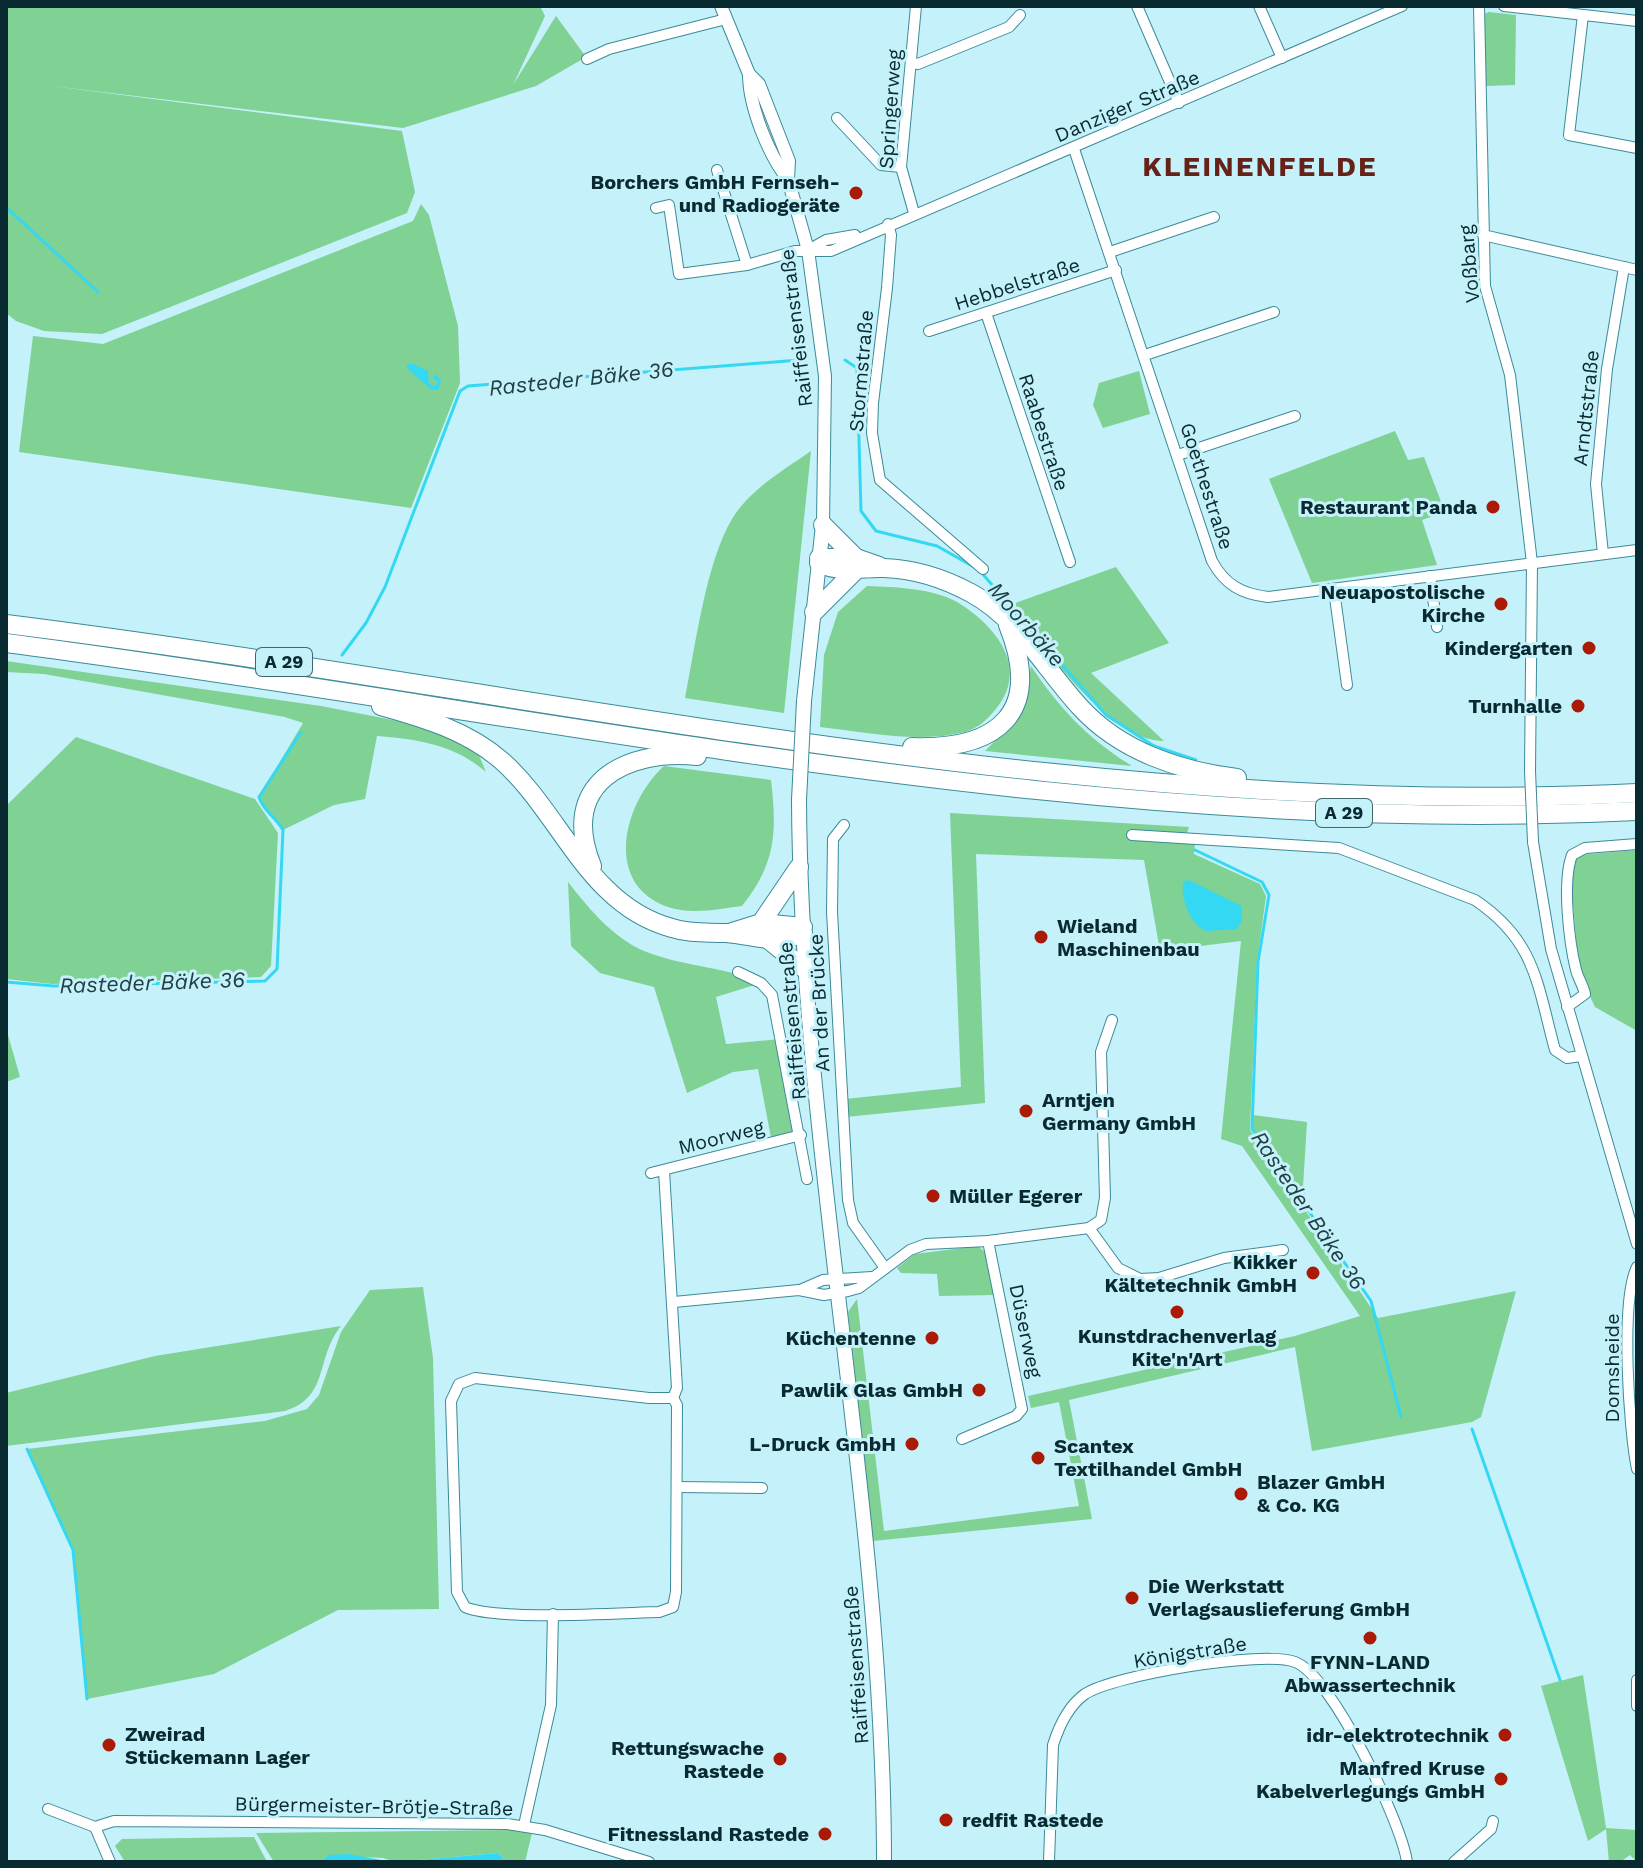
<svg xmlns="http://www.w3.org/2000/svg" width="1643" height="1868" font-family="'Work Sans',sans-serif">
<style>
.green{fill:#7fd194}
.water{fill:#35d8f2}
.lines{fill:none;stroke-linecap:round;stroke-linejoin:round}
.stream{stroke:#35d8f2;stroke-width:3}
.minor-casing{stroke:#3c8a98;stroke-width:12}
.tertiary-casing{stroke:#3c8a98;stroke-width:14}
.secondary-casing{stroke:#3c8a98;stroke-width:16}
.motorway-casing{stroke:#3c8a98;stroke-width:20}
.minor{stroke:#fff;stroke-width:10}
.tertiary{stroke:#fff;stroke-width:12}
.secondary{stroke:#fff;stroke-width:14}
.motorway{stroke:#fff;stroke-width:18}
.minor-bridge-casing{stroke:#3c8a98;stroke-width:12;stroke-linecap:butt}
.secondary-bridge-casing{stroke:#3c8a98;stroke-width:16;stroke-linecap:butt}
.minor-bridge{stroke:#fff;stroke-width:10}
.secondary-bridge{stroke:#fff;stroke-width:14}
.poi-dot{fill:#aa1a05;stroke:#c4f1fa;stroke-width:3}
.labels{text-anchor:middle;stroke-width:6;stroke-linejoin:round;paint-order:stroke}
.shield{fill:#c4f1fa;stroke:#41666d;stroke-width:2}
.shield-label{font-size:18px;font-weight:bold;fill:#092a30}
.street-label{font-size:20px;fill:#092a30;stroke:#c4f1fa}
.poi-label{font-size:20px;font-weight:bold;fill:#092a30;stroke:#c4f1fa;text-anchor:end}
.water-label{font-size:22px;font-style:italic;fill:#203f45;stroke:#c4f1fa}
.district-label{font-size:28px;font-weight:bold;letter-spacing:2px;fill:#662218;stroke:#c4f1fa}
</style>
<rect width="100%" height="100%" fill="#c4f1fa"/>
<g class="green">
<polygon points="6,6 540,6 545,16 513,85 556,16 586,57 536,86 403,128 44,85 402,131 415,192 407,213 102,334 44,331 16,321 6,313"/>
<polygon points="1489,12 1516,15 1515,85 1486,86 1484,14"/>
<polygon points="421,204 429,215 458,326 460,383 411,508 19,452 33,336 103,344 413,221"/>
<polygon points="1139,371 1150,414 1103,428 1093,405 1099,383"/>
<polygon points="1395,431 1408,460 1424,457 1445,512 1422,520 1437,565 1312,583 1269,479"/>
<path d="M 811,451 L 784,713 L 685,698 C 695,648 706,562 732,519 C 749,490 784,470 811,451 Z"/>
<path d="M 1116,567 L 1169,643 L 1091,673 L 1164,741 C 1108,741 1045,646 1010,605 Z"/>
<path d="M 867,586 C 894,587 932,588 957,602 C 997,626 1030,669 995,710 C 985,722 976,730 960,733 C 916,743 864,732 820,727 L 824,655 L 838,612 Z"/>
<path d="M 6,661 L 321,706 L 434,728 L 478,753 L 486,772 C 455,745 418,739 377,736 L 365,799 L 334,805 L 283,830 C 276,817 263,811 259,797 L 303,723 L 285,717 L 44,674 L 6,672 Z"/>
<path d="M 1031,666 C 1059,708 1088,739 1132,766 L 985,751 C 1011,726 1026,703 1031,666 Z"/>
<polygon points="76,737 255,799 278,833 271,966 261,977 52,984 6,979 6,806"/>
<path d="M 664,766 L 771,780 C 777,833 776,863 742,906 C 719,909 690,915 668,907 C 602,884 624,802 664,766 Z"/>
<polygon points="950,813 1189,827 1184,842 1195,844 1194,854 1260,884 1266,896 1257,962 1250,1130 1279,1171 1253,1129 1253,1115 1307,1122 1303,1187 1307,1201 1304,1203 1282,1176 1378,1318 1516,1291 1481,1417 1472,1422 1312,1451 1295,1347 1069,1400 1092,1519 873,1541 848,1312 857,1299 884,1531 1079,1506 1059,1402 1031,1408 1028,1396 1295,1336 1360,1316 1242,1146 1221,1139 1241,941 1160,951 1144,860 976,854 985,1103 846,1117 845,1099 961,1087"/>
<polygon points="1637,850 1637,1031 1595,1007 1579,973 1570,869 1578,855"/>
<path d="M 568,882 C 591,911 616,942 652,954 C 689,967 726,967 761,983 L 716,997 L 726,1044 L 781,1039 L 801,1135 L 772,1143 L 758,1069 L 733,1072 L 687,1093 L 654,987 L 600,973 L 571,946 Z"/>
<polygon points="6,1028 20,1077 6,1082"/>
<polygon points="978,1246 987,1254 995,1295 939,1296 937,1274 901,1273 897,1268 915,1254"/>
<polygon points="423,1287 433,1358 439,1609 338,1610 214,1674 87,1699 73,1550 27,1449 265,1421 307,1409 319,1395 341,1332 370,1290"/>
<path d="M 341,1326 C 315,1358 330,1397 285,1411 L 6,1446 L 6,1393 L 155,1356 Z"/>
<polygon points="1583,1675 1606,1828 1637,1830 1637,1862 1630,1855 1620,1862 1609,1862 1606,1829 1588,1841 1541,1686"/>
<polygon points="510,1830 532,1833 525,1862 506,1862 498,1853 396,1862 383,1858 328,1855 321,1862 274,1862 256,1833"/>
<polygon points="254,1837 267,1862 125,1862 115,1846 122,1839"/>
</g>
<g class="water">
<polygon points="412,363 428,371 429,384 435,386 438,382 433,378 435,374 441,380 438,390 430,389 407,368 407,364"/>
<path d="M 1189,880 L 1241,906 L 1242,920 L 1237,929 L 1206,931 C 1190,925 1181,899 1183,882 Z"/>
<polygon points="498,1853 506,1862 396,1862"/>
<polygon points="348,1854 393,1862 321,1862 328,1855"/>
</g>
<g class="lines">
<g class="stream">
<polyline points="6,207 98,292"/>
<polyline points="845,360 857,368 861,511 876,531 937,546 974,567"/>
<polyline points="980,571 1106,715 1154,746 1196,760"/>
<polyline points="342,655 366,623 385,587 460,391 468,386 800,360"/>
<polyline points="1195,850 1262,882 1269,895 1258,962 1252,1129 1371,1301 1401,1417"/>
<path d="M 6,982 L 54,986 L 265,981 L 277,969 L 283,830 C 276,817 263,811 259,797 L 301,732"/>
<polyline points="1472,1429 1560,1680"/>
<polyline points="27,1449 73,1550 87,1699"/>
</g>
<g class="minor-casing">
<g id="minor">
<polyline points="1137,6 1179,103"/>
<polyline points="1259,6 1282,58"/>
<polyline points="1479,6 1485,286 1510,375 1532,563 1530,771"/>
<polyline points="1504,6 1637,21"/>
<polyline points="1583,15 1569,135 1637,148"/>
<polyline points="587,59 609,49 726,19"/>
<polyline points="911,63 918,64 1009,27 1020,15"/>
<polyline points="837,118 881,165 901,167"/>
<path d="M 1074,149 L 1212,561 C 1225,585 1242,594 1268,597 L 1637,550"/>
<polyline points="717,170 747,265"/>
<polyline points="656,208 669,205 679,274 747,265 795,251 831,251 1402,6"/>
<polyline points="914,213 901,167 916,6"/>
<polyline points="888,224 891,235 887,288 873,403 872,433 880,480 983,569"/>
<polyline points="1483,235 1637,270"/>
<polyline points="810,249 826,240 855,235"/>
<polyline points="1110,252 1214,217"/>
<polyline points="986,313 1070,562"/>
<polyline points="929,331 1116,270"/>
<polyline points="1145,355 1274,312"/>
<polyline points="1178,455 1295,416"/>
<polyline points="1603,554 1596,484 1607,369 1624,267"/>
<polyline points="1430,576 1437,627"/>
<polyline points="1334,590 1347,685"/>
<polyline points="844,825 833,839 832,912 848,1200 853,1223 885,1268"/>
<path d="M 1132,835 L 1339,848 L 1475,900 C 1536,941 1537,984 1555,1050 L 1567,1058 L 1581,1056"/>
<polyline points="1533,842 1551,949 1637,1244"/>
<polyline points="738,972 761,983 772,995 807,1179"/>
<path d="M 1567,1007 L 1585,994 C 1583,985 1578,978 1576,970 C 1569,942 1562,881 1572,855 L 1585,848 L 1637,844"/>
<polyline points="664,1171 677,1388 673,1398"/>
<polyline points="651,1173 801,1135"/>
<polyline points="1089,1228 1118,1268 1140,1279 1159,1278 1224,1258 1283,1250"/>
<path d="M 1637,1267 C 1620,1300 1629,1431 1637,1469"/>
<polyline points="800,1290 823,1280 872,1277"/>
<polyline points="674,1302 799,1290 824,1295 848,1291 859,1288 910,1250 926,1244 988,1241 1089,1228 1101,1220 1105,1198 1101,1052 1112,1020"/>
<path d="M 475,1378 L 649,1398 L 673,1398 L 677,1405 L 676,1592 L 673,1607 L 659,1612 C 619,1613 496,1621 465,1607 L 457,1592 L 451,1401 L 459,1384 Z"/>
<polyline points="962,1439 1016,1416 1022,1409 988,1241"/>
<polyline points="677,1487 762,1488"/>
<polyline points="1637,1680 1637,1706"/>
<polyline points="48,1809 95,1827 114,1821 507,1824 545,1830 649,1862"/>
<polyline points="524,1825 551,1705 553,1614"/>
<polyline points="95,1827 110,1862"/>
<path d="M 1049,1862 L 1053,1745 C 1059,1726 1068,1706 1085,1694 C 1114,1675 1263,1650 1295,1662 C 1332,1675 1402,1824 1407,1862"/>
<polyline points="1454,1862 1491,1829 1493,1821"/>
</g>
</g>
<g class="tertiary-casing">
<g id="tertiary">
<polyline points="721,6 749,74 759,84 789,161 788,179 808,250 825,376 823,525"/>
<path d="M 749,74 C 749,106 768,154 788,179"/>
</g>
</g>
<g class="secondary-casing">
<g id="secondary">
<polyline points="804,701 823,525"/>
<path d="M 799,800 C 801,1156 884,1506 884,1862"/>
</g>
</g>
<g class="motorway-casing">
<g id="motorway">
<polyline points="823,525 856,558"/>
<polyline points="819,558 856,558 879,566"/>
<path d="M 819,563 C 841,574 861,567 884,568 C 914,569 945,579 971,593 C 1019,619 1044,668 1080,707 C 1120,751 1180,771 1237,778"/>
<polyline points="814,612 855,571"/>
<path d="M 6,624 C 548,692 1088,821 1637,793"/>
<path d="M 6,643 C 547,713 1088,839 1637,811"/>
<path d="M 381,706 C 424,718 468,731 502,761 C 561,813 588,906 672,928 C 690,934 707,932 726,933 C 754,935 776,946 803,933"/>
<path d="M 912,747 C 999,750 1043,712 1008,625"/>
<path d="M 592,866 C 559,784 624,749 697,756"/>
<polyline points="761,923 799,867"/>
<polyline points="732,932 761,923 803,927"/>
<polyline points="770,941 806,970"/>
</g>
</g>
<use href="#minor" class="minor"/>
<use href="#tertiary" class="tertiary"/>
<use href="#secondary" class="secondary"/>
<use href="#motorway" class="motorway"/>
<g class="minor-bridge-casing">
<polyline id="minor-bridge" points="1530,771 1533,842"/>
</g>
<g class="secondary-bridge-casing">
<polyline id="secondary-bridge" points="799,800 804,701"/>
</g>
<use href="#minor-bridge" class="minor-bridge"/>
<use href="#secondary-bridge" class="secondary-bridge"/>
</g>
<g class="poi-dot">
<circle cx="856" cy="193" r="8"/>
<circle cx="1493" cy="507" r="8"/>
<circle cx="1501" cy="604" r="8"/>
<circle cx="1589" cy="648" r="8"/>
<circle cx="1578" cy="706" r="8"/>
<circle cx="1041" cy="937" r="8"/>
<circle cx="1026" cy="1111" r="8"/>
<circle cx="933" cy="1196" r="8"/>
<circle cx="1313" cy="1273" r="8"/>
<circle cx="1177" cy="1312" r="8"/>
<circle cx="932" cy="1338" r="8"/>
<circle cx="979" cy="1390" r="8"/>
<circle cx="912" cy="1444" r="8"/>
<circle cx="1038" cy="1458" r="8"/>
<circle cx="1241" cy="1494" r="8"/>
<circle cx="1132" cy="1598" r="8"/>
<circle cx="1370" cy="1638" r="8"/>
<circle cx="1505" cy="1735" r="8"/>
<circle cx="109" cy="1745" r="8"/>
<circle cx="780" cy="1759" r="8"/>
<circle cx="1501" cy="1779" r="8"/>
<circle cx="946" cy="1820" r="8"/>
<circle cx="825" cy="1834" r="8"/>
</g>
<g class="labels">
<g class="shield">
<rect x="256" y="648" width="56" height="28" rx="6"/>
<rect x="1316" y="799" width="56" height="28" rx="6"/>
</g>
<g class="shield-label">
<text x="284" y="668">A 29</text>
<text x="1344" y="819">A 29</text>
</g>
<g class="street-label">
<text transform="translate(1127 106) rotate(-23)" y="7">Danziger Straße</text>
<text transform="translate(890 109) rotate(-86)" y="7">Springerweg</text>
<text transform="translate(1469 264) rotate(-95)" y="7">Voßbarg</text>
<text transform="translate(1017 284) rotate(-18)" y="7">Hebbelstraße</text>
<text transform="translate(796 328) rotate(-97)" y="7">Raiffeisenstraße</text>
<text transform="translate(861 371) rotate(-85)" y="7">Stormstraße</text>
<text transform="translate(1586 408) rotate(-84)" y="7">Arndtstraße</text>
<text transform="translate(1044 432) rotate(72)" y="7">Raabestraße</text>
<text transform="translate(1207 486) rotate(72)" y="7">Goethestraße</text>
<text transform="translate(819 1003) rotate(-93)" y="7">An der Brücke</text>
<text transform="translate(792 1021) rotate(-95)" y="7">Raiffeisenstraße</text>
<text transform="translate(721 1137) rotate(-14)" y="7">Moorweg</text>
<text transform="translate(1026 1331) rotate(78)" y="7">Düserweg</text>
<text transform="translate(1612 1368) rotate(-90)" y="7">Domsheide</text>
<text transform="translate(1190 1652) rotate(-9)" y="7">Königstraße</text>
<text transform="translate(856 1665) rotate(-94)" y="7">Raiffeisenstraße</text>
<text transform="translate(374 1806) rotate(1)" y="7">Bürgermeister-Brötje-Straße</text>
</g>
<g class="poi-label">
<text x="840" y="189">Borchers GmbH Fernseh-<tspan x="840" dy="23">und Radiogeräte</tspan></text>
<text x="1477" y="514">Restaurant Panda</text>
<text x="1485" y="599">Neuapostolische<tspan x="1485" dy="23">Kirche</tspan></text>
<text x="1573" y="655">Kindergarten</text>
<text x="1562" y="713">Turnhalle</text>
<text x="1057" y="933" text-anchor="start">Wieland<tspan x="1057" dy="23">Maschinenbau</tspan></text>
<text x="1042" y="1107" text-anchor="start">Arntjen<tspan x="1042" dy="23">Germany GmbH</tspan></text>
<text x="949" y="1203" text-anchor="start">Müller Egerer</text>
<text x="1297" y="1269">Kikker<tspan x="1297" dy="23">Kältetechnik GmbH</tspan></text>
<text x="1177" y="1343" text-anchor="middle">Kunstdrachenverlag<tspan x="1177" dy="23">Kite'n'Art</tspan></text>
<text x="916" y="1345">Küchentenne</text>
<text x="963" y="1397">Pawlik Glas GmbH</text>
<text x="896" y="1451">L-Druck GmbH</text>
<text x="1054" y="1453" text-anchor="start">Scantex<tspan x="1054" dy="23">Textilhandel GmbH</tspan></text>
<text x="1257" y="1489" text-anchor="start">Blazer GmbH<tspan x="1257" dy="23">&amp; Co. KG</tspan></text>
<text x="1148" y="1593" text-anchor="start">Die Werkstatt<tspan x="1148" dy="23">Verlagsauslieferung GmbH</tspan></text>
<text x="1370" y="1669" text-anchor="middle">FYNN-LAND<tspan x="1370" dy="23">Abwassertechnik</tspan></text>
<text x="125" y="1741" text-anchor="start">Zweirad<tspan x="125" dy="23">Stückemann Lager</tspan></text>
<text x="1489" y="1742">idr-elektrotechnik</text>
<text x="764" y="1755">Rettungswache<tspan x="764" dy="23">Rastede</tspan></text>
<text x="1485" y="1775">Manfred Kruse<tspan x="1485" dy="23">Kabelverlegungs GmbH</tspan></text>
<text x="962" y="1827" text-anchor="start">redfit Rastede</text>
<text x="809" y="1841">Fitnessland Rastede</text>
</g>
<g class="water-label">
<text transform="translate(581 378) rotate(-6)" y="8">Rasteder Bäke 36</text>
<text transform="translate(1027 624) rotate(49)" y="8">Moorbäke</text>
<text transform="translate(152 982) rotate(-2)" y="8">Rasteder Bäke 36</text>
<text transform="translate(1309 1210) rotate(56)" y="8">Rasteder Bäke 36</text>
</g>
<g class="district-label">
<text x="1260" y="176">KLEINENFELDE</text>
</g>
</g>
<rect width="1643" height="1868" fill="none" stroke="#092a30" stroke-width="16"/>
</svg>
